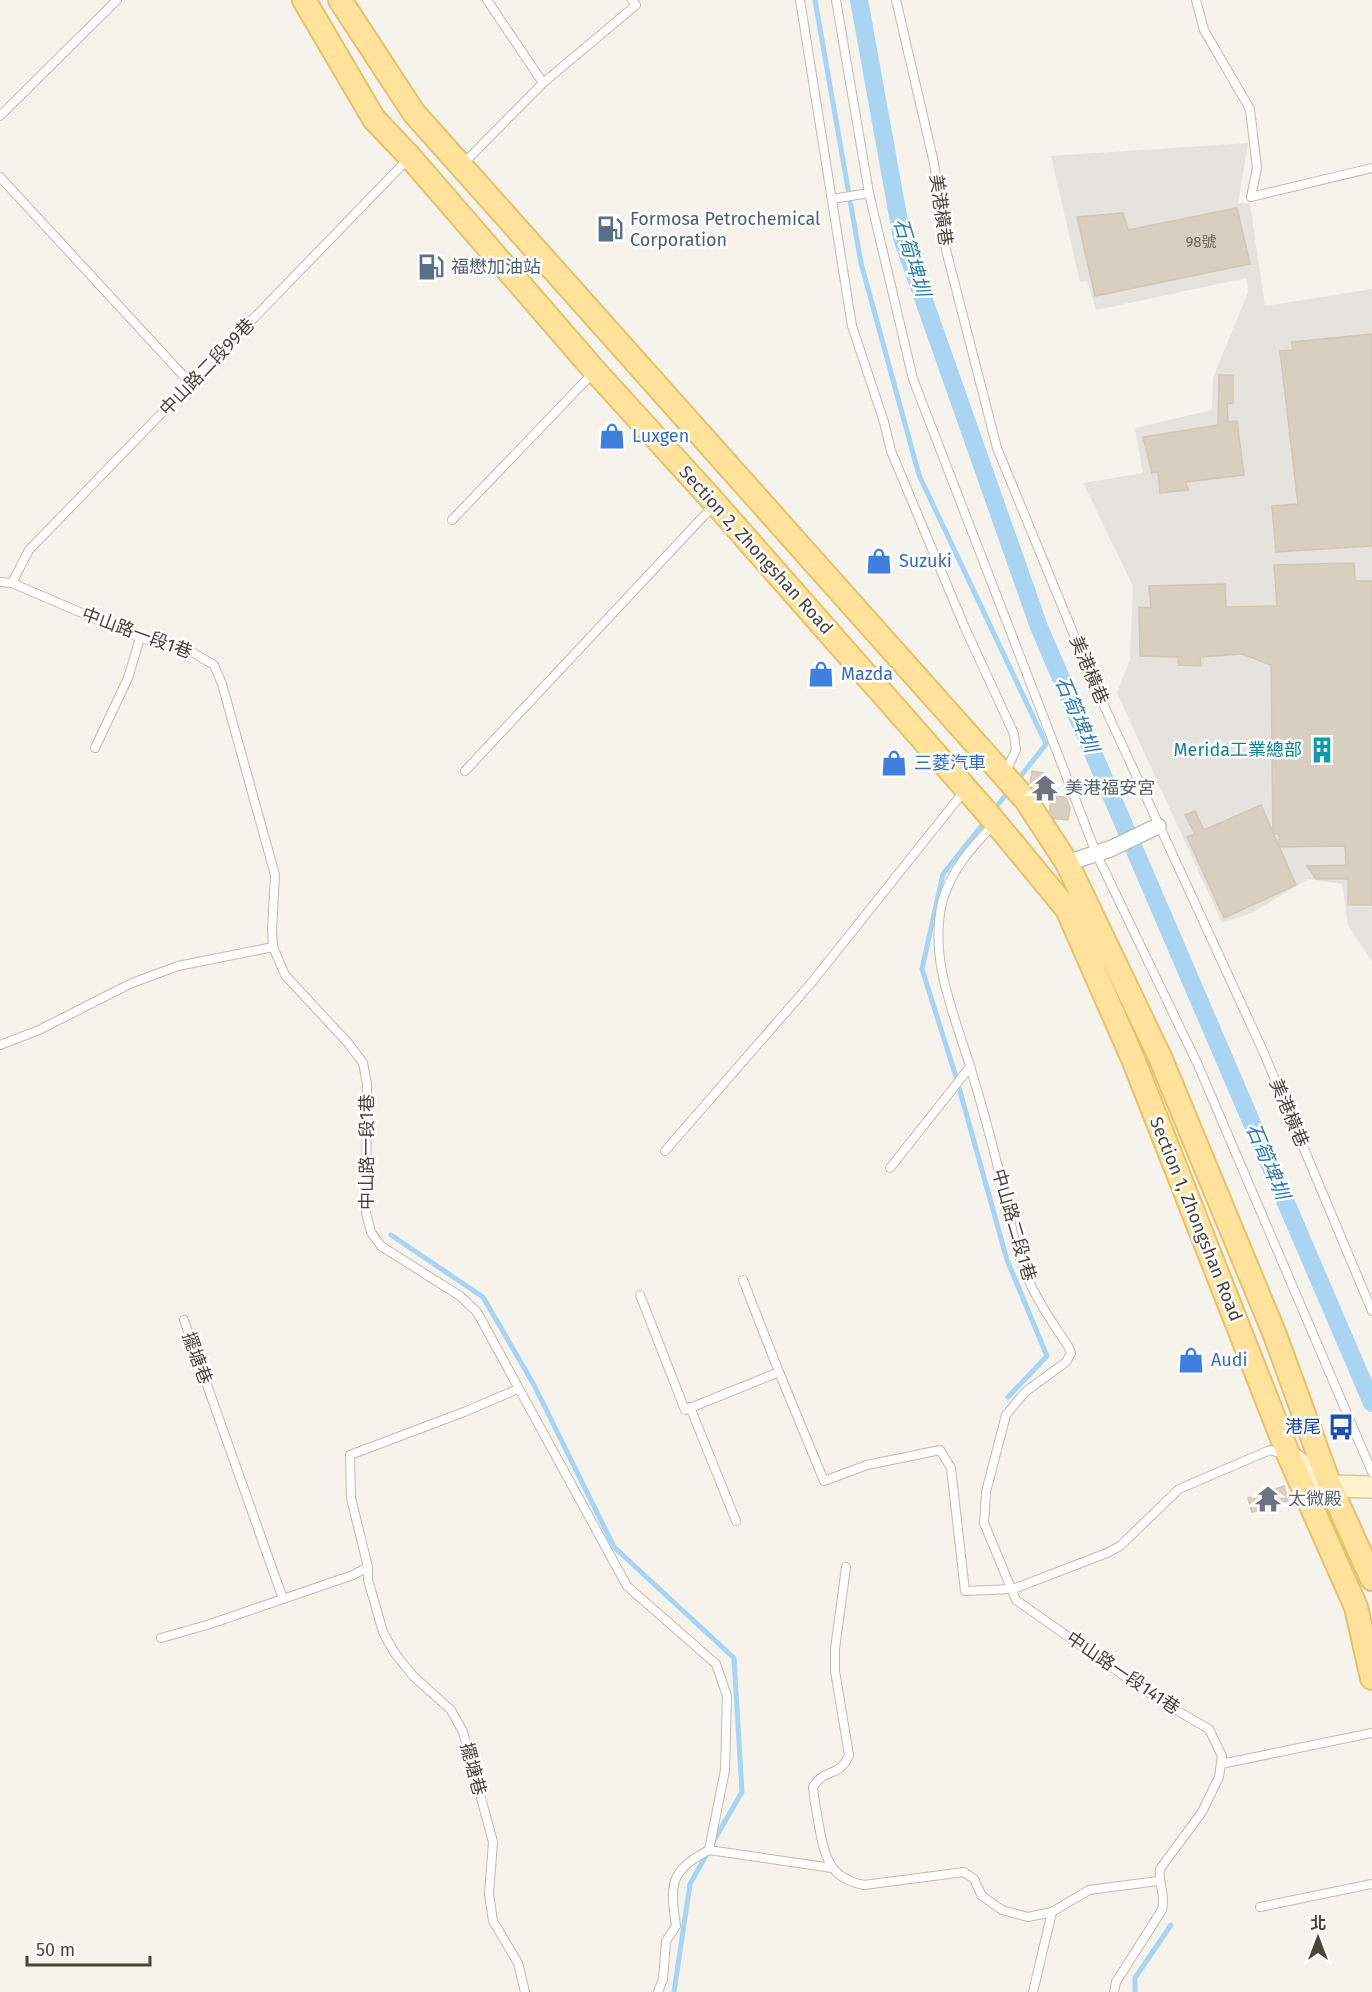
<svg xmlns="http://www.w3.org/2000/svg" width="1372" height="1992" font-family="'Fira Sans','Noto Sans TC',sans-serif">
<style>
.industrial{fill:#e6e2dd}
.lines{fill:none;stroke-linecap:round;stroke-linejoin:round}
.stream{stroke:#a9d4f2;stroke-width:5}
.canal{stroke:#a9d4f2;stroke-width:18}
.building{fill:#d8cfc1;stroke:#d3c7b4;stroke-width:1.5}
.lane-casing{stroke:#c2bbae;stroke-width:10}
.street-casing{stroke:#c2bbae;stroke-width:18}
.secondary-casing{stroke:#d6c79b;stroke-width:24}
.primary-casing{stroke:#e6c16a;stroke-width:26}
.lane{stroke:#fff;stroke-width:8}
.street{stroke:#fff;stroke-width:15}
.secondary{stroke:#fff3cd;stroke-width:21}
.primary{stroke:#ffe39c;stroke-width:22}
.labels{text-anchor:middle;stroke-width:5;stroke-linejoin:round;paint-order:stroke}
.number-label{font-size:15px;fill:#6e675b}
.street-label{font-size:18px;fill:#4b4439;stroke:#fff}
.service-label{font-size:18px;fill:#4e5e75;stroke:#fff;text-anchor:start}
.shop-label{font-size:18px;fill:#366cbe;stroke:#fff;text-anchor:start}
.culture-label{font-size:18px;fill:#0d838f;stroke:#fff;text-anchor:end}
.worship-label{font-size:18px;fill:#5b616d;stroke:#fff;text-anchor:start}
.transit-label{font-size:18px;fill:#164399;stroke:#fff;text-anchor:end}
.water-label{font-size:20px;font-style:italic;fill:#2e7ab2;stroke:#fff}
</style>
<rect width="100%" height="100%" fill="#f6f3ec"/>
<polygon class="industrial" points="1248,143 1238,203 1250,204 1265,306 1372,289 1372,962 1348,925 1342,884 1308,879 1252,913 1222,923 1117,693 1130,660 1133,586 1083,483 1143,473 1135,428 1212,410 1213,378 1248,292 1247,278 1096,310 1087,281 1080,282 1051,156"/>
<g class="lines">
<g class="stream">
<polyline points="815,0 861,263 919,475 1046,744 1017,781"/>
<polyline points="992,812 1009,791"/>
<polyline points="987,819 943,874 922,969 956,1077 1007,1260 1047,1356 1008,1397"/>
<polyline points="391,1235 483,1297 534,1385 614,1547 734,1658 742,1792 712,1844"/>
<polyline points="674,1992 690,1884 708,1852"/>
<polyline points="1135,1992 1135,1978 1171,1925"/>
</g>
<polyline class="canal" points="859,0 902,238 1039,627 1372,1403"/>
</g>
<g class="building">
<polygon points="1237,208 1250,264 1095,296 1077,217 1123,213 1128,230"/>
<polygon points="1372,334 1372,546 1276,552 1272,506 1298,504 1280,351 1293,350 1292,342"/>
<polygon points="1219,375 1233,375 1233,403 1227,404 1228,422 1237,421 1244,475 1186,482 1188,490 1160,493 1158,472 1152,473 1143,437 1218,425"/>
<polygon points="1354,563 1355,581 1372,581 1372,905 1348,905 1348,879 1316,879 1307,866 1346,865 1345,846 1279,847 1279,834 1273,834 1271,665 1242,654 1200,657 1201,666 1179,665 1178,657 1140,656 1139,607 1151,608 1149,586 1225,584 1226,607 1277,606 1274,565"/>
<polygon points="1032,771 1045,773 1044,778 1038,777 1036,786 1030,785"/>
<polygon points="1040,779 1052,781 1050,797 1038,796"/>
<polygon points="1051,796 1066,797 1070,808 1068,820 1049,818"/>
<polygon points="1261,805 1296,885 1224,918 1187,837 1195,834 1185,815 1195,811 1204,830"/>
<polygon points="1284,1486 1288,1501 1252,1512 1248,1498"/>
</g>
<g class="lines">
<g class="lane-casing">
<g id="lane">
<polyline points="487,0 543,83"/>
<polyline points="800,0 852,326 884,422 891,451 965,628 1014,734 1016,750 1005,773"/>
<polyline points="836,0 869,193 913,379 1096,853 1198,1065 1372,1472"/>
<polyline points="896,0 934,163 946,250 997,448 1095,686 1263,1051 1372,1311"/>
<polyline points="1196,0 1204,30 1250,109 1257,168 1251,197 1372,168"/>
<polyline points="0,116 117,0"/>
<polyline points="462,165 543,83 636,5 632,0"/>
<polyline points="0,177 191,384"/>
<polyline points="832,199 869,193"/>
<polyline points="452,520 594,372"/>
<path d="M 0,582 L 12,583 L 140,638 L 190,651 L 214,665 L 222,684 L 275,875 L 272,930 L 273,947 L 285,975 L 348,1043 L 363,1063 L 367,1084 L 366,1213 L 371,1232 L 381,1246 L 460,1296 L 477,1312 L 627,1586 L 716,1664 L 727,1696 L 725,1770 L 709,1850 C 669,1871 670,1885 676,1926 L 666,1941 L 663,1979 L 658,1992"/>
<polyline points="12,583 29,550 409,158"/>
<polyline points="95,748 128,678 140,638"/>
<polyline points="465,771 714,505"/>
<path d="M 994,824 C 972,847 950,871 942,903 C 929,959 954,1014 970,1066 C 981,1102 991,1139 1000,1175 C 1009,1207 1012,1242 1025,1272 C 1036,1299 1052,1322 1068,1346 L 1071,1353 L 1066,1362 L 1025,1392 L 1006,1415 L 986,1492 L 984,1523 L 1016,1600 L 1157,1699 L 1209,1729 L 1222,1756 L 1219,1777 L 1202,1812 L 1160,1869 C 1158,1887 1166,1891 1162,1910 L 1116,1982 L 1114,1992"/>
<polyline points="0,1045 39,1030 132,983 178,966 273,947"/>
<polyline points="665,1151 812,982 965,790"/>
<polyline points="890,1168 970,1067"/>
<polyline points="743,1280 779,1372"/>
<polyline points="640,1295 685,1410 779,1372 824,1481 867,1465 940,1450 951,1468 965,1591 1013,1589 1107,1553 1120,1546 1179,1489 1270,1450 1283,1454"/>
<polyline points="184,1320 283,1599"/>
<polyline points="518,1389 464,1412 350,1455 351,1498 368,1567 368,1580 383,1632 394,1652 413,1676 451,1710 463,1732 493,1842 489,1894 493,1921 518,1963 525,1992"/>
<polyline points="690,1407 736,1521"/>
<path d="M 846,1567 L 835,1649 L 835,1671 L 849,1755 C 840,1778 825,1767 813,1787 C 814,1800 817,1813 819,1826 C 825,1857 829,1878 864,1885 L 964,1872 L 974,1879 L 982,1896 L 1002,1910 L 1028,1917 L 1052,1912 L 1089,1890 L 1158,1881"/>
<polyline points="161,1638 207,1625 353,1575 368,1567"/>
<polyline points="1221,1764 1372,1733"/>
<polyline points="709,1850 832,1868"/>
<polyline points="1260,1907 1372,1884"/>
<polyline points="1033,1992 1052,1912"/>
</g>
</g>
<g class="street-casing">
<polyline id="street" points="1067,863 1110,849 1158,826"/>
</g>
<g class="secondary-casing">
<polyline id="secondary" points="1289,1456 1330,1486 1372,1487"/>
</g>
<g class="primary-casing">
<g id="primary">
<polyline points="304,0 374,119 410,157 595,371 715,503 990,816 1067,909 1133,1059 1289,1456 1356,1607 1372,1678"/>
<polyline points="340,0 414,113 1026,800 1067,863 1160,1057 1275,1335 1330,1486 1372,1579"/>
</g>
</g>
<use href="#lane" class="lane"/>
<use href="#street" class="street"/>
<use href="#secondary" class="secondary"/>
<use href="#primary" class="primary"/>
</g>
<defs>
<g id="fuel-bare" transform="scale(2.07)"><path d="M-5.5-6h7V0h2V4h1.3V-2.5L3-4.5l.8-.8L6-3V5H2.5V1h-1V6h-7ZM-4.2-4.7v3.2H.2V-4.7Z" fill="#5c6f8a" stroke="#fff" stroke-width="2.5" paint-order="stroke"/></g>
<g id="shop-bare" transform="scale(2.07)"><path d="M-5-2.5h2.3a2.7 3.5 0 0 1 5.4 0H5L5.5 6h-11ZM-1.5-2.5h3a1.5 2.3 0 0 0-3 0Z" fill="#3f7fe0" stroke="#fff" stroke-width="2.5" paint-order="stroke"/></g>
<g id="building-bare" transform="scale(2.07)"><path d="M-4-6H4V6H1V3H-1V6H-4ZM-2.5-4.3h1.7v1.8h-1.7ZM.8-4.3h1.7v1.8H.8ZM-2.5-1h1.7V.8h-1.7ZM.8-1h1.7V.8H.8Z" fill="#0f9aa8" stroke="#fff" stroke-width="2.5" paint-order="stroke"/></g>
<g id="temple-bare" transform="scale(2.07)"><path d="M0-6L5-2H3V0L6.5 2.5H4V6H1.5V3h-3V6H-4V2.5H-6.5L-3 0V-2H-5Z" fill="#6b7280" stroke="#fff" stroke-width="2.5" paint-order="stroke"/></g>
<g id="bus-bare" transform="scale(2.07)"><path d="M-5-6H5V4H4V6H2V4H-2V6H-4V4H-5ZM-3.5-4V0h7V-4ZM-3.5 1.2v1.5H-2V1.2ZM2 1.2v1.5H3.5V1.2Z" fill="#1a4fb4" stroke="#fff" stroke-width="2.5" paint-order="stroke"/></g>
</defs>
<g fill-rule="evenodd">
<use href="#fuel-bare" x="610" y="229"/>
<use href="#fuel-bare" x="431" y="267"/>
<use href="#shop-bare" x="612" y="436"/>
<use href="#shop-bare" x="879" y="561"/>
<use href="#shop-bare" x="821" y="674"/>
<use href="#building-bare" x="1322" y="750"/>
<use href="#shop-bare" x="894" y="763"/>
<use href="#temple-bare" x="1045" y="788"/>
<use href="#shop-bare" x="1191" y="1360"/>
<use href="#bus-bare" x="1341" y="1427"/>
<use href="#temple-bare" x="1268" y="1499"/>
</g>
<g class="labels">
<g class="number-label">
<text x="1201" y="247">98號</text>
</g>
<g class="street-label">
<text transform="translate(941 210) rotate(82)" y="6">美港橫巷</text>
<text transform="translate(207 367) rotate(-46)" y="6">中山路二段99巷</text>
<text transform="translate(756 550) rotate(48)" y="6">Section 2, Zhongshan Road</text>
<text transform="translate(137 633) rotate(20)" y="6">中山路一段1巷</text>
<text transform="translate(1089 670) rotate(67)" y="6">美港橫巷</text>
<text transform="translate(1289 1113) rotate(67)" y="6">美港橫巷</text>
<text transform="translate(367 1152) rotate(-90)" y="6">中山路一段1巷</text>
<text transform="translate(1196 1219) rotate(68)" y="6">Section 1, Zhongshan Road</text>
<text transform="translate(1014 1225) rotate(74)" y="6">中山路二段1巷</text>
<text transform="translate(197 1358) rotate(70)" y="6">擺塘巷</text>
<text transform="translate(1123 1673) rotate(34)" y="6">中山路一段141巷</text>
<text transform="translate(473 1769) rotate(75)" y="6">擺塘巷</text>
</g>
<g class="service-label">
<text x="630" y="225">Formosa Petrochemical<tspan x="630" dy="21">Corporation</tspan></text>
<text x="451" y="273">福懋加油站</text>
</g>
<g class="shop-label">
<text x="632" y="442">Luxgen</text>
<text x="899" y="567">Suzuki</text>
<text x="841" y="680">Mazda</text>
<text x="914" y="769">三菱汽車</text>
<text x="1211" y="1366">Audi</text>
</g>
<g class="culture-label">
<text x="1302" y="756">Merida工業總部</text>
</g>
<g class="worship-label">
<text x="1065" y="794">美港福安宮</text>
<text x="1288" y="1505">太微殿</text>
</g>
<g class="transit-label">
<text x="1321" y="1433">港尾</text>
</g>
<g class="water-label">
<text transform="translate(912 257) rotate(73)" y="7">石筍埤圳</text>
<text transform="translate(1077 714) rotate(67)" y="7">石筍埤圳</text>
<text transform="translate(1268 1161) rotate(67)" y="7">石筍埤圳</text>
</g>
</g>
<g transform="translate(1318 1938)" stroke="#ffffff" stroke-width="4.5" paint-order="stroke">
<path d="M0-4.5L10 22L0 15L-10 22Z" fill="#4b4439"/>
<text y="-9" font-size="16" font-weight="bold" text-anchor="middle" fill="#4b4439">北</text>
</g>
<path d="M27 1956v9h123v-9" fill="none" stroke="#4b4439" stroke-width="3"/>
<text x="36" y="1956" font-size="18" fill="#4b4439" stroke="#ffffff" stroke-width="4.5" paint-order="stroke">50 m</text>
</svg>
